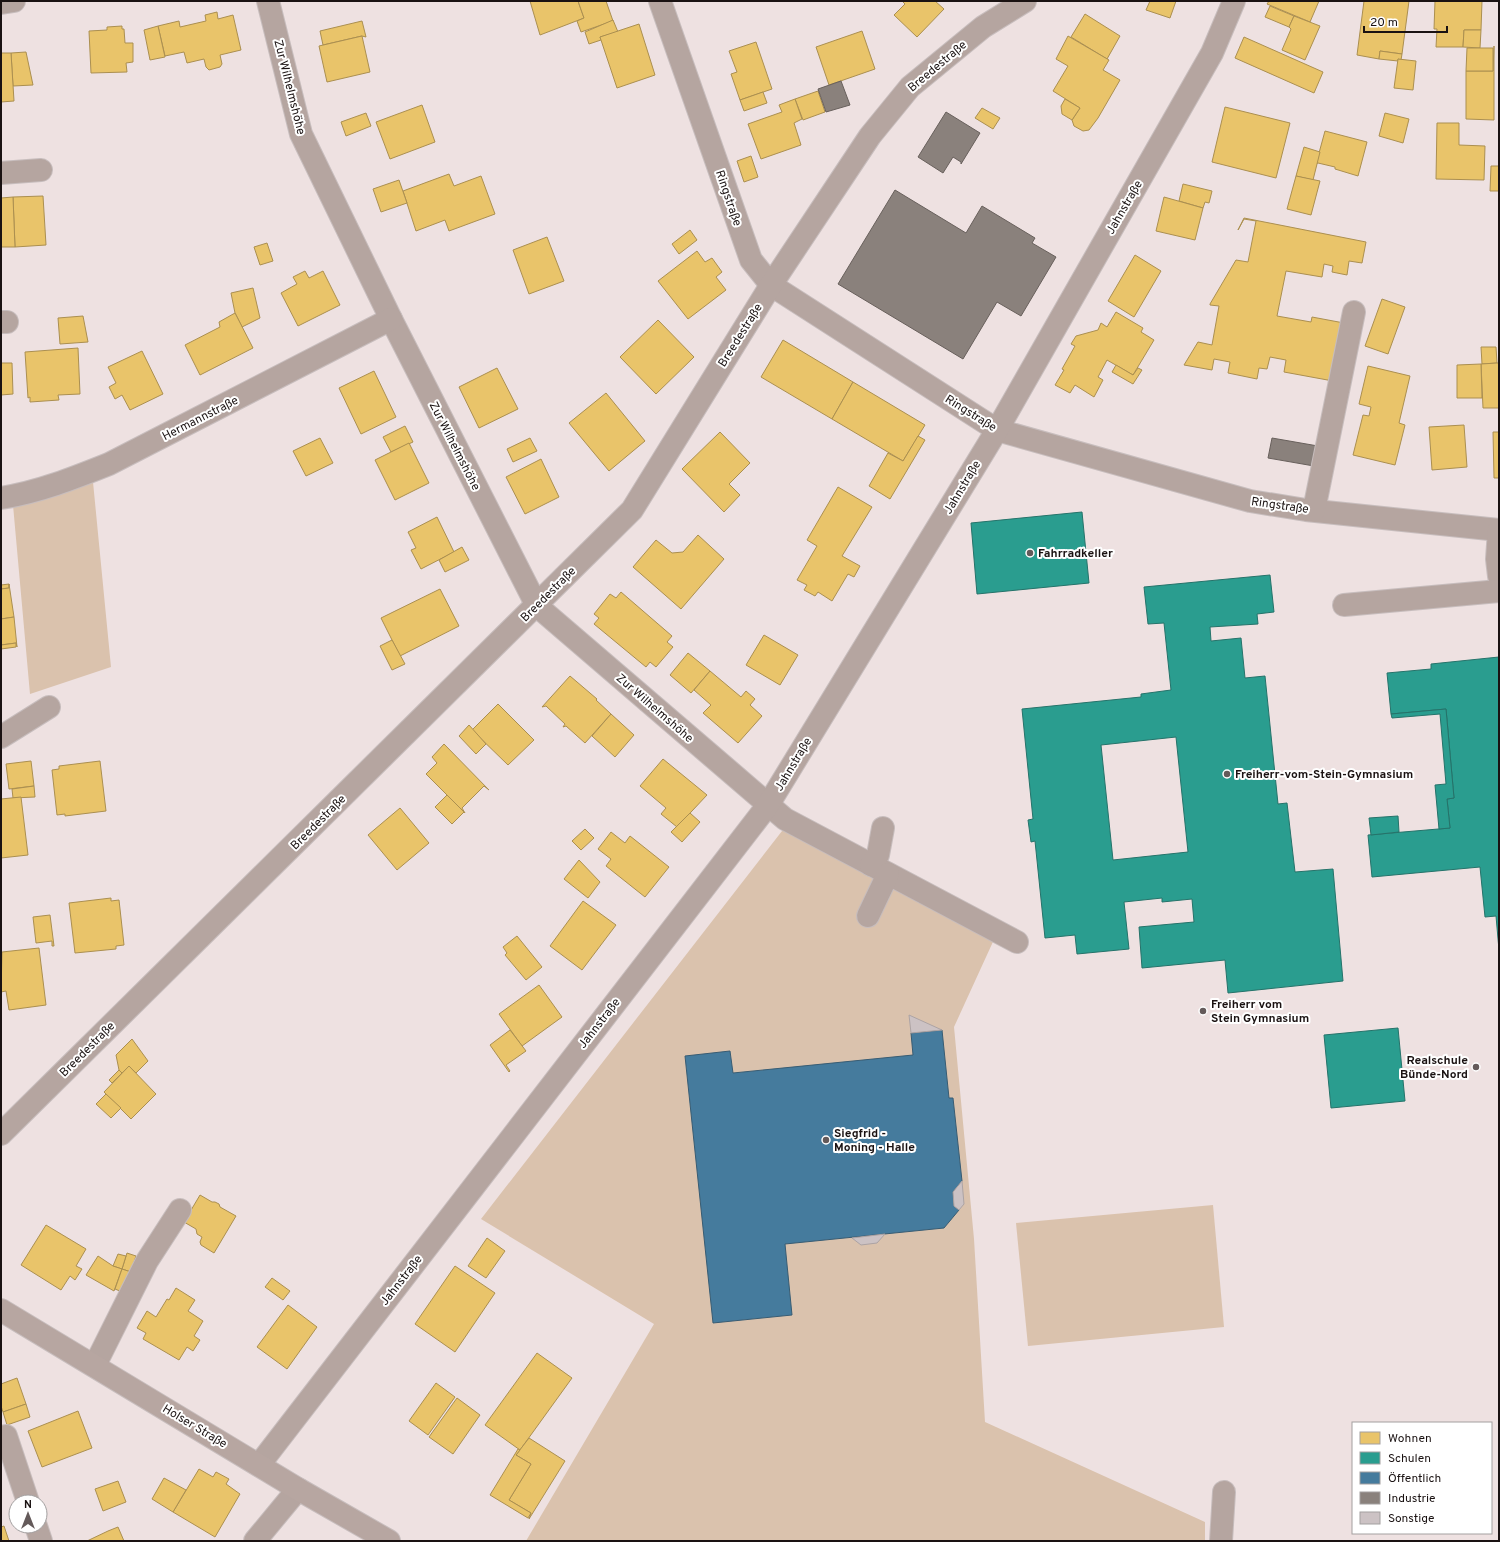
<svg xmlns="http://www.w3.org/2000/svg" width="1500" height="1542" font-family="Overpass,sans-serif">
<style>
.green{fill:#dac2ad}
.homes{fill:#e9c46a;stroke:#ab8f50}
.schools{fill:#2a9d8f;stroke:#25736a;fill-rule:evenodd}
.public{fill:#457b9d;stroke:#385c73}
.industry{fill:#8a817c;stroke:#68605c}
.building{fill:#ccc2c4;stroke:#aca3a4}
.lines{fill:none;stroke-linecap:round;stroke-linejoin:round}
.minor-casing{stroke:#c7bdbd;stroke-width:24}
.major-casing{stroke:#c7bdbd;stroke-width:24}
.minor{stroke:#b5a5a0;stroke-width:22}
.major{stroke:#b7a6a1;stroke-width:22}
.poi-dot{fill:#645a5a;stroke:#fff;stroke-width:1.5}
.labels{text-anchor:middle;stroke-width:4;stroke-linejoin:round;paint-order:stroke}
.street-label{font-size:12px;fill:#1a1212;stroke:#fff}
.poi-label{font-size:12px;font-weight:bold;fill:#1a1212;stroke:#fff;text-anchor:start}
</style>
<rect width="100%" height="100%" fill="#eee1e1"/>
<g class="green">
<polygon points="93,482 111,667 30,694 13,505 54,497"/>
<polygon points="789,822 997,933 954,1027 974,1239 985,1422 1205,1522 1205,1541 526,1541 654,1324 481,1219"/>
<polygon points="1213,1205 1224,1327 1028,1346 1016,1223"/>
</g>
<g class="homes">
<polygon points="530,1 578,1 584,18 540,35"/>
<polygon points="578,1 606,1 613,21 581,32 577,21 584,18"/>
<polygon points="902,1 935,1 944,9 917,37 894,15 905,4"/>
<polygon points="1150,1 1176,1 1170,18 1146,10"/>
<polygon points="1269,1 1319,1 1310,22 1267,4"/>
<polygon points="1364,1 1409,1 1402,54 1380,51 1379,59 1357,55"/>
<polygon points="1435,1 1482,1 1481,30 1464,30 1463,47 1436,47 1437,29 1434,29"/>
<polygon points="1270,6 1294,16 1289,27 1265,17"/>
<polygon points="217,12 218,19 233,15 241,50 220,55 222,64 220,67 209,70 206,67 204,59 187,63 184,52 165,56 158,26 179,21 180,27 206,21 205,15"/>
<polygon points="1085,14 1120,36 1107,59 1071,37"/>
<polygon points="1294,16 1320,26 1305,60 1282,50 1291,29 1289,27"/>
<polygon points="613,20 618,32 600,37 601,40 589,44 585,32"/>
<polygon points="362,21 366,37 362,36 323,45 320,31"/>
<polygon points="639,24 655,75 617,88 600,37"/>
<polygon points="122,26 122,29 124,29 125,43 133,43 133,62 126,63 127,72 91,73 89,31 107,30 107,27"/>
<polygon points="158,26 165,57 150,60 144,30"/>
<polygon points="1464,30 1481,30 1480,48 1463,47"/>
<polygon points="862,31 875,69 829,85 816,47"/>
<polygon points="362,36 370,72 327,82 319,46"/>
<polygon points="1068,36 1109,60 1103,70 1120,80 1098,118 1089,130 1083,131 1074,126 1072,120 1080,108 1053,91 1068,66 1056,59"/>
<polygon points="1244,37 1323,72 1314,93 1235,58"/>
<polygon points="756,42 772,89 740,100 731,74 737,72 729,51"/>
<polygon points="1494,46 1494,120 1466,119 1466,71 1493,71"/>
<polygon points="1467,48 1493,48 1493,71 1466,71"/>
<polygon points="1380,51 1402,54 1401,60 1398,59 1398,61 1379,59"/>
<polygon points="26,52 33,85 13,86 11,53"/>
<polygon points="1,53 11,53 14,101 1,102"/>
<polygon points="1398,59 1416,61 1413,90 1394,88"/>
<polygon points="818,91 825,112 803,120 795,99"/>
<polygon points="763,92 767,103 744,111 740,100"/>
<polygon points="795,99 802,119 794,123 801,145 761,159 748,124 782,112 779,105"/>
<polygon points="1065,99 1080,108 1072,120 1062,114 1061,106"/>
<polygon points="422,105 435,142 390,159 376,122"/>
<polygon points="1225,107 1290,123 1276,178 1212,162"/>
<polygon points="982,108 1000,118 993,129 975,118"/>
<polygon points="366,113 371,126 346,136 341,122"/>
<polygon points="1385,113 1409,119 1403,143 1379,136"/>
<polygon points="1437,123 1459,123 1459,145 1485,146 1484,180 1436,179"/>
<polygon points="1325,131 1367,142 1358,176 1335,169 1335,167 1318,163 1316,164"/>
<polygon points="1304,147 1320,152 1313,180 1296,176"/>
<polygon points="751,156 758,177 744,182 737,161"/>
<polygon points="1491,166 1499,166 1499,191 1490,191"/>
<polygon points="449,174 454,186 481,176 495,214 449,231 445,220 416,231 403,191"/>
<polygon points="1296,176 1320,181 1311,215 1287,209"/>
<polygon points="399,180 407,203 381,212 373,189"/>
<polygon points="1183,184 1212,191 1209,203 1205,202 1203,208 1179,201"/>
<polygon points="43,196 46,245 15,247 13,197"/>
<polygon points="13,197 15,247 1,247 1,198"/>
<polygon points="1164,197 1203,208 1195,240 1156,231"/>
<polygon points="1244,218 1366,242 1362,263 1349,261 1347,275 1332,272 1333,266 1324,264 1322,277 1286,271 1277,316 1311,322 1312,317 1344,323 1333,381 1284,372 1286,360 1270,357 1267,369 1259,368 1257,379 1228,373 1230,362 1214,359 1212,370 1184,365 1198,342 1212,345 1219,306 1210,305 1210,304 1236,260 1248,262 1256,221 1244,219 1238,230"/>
<polygon points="690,230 697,240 679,254 672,244"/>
<polygon points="547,237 564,281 529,294 513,250"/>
<polygon points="267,243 273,261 260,265 254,247"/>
<polygon points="697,251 705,262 712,258 722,272 716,277 726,290 688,319 658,281"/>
<polygon points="1135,255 1161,271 1134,317 1108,301"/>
<polygon points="305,271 309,278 323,271 340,305 298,326 281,293 297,284 293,277"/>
<polygon points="253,288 260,318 242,327 235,313 231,293"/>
<polygon points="1382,299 1405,307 1388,354 1365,346"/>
<polygon points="1116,312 1143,328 1141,332 1154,340 1133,375 1107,360 1098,377 1103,380 1094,397 1075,385 1070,393 1055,385 1064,370 1062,369 1075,346 1071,344 1076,336 1098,330 1101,323 1107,327"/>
<polygon points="235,313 253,348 200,375 185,345 220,327 219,322"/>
<polygon points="83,316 88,342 60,344 58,318"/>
<polygon points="658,320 694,357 656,394 620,357"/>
<polygon points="783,340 853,382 832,419 761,377"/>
<polygon points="1481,347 1496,347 1497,363 1482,364"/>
<polygon points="78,348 80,394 58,395 59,400 30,402 30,397 28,398 25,352"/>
<polygon points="142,351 163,394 130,410 122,395 115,399 109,387 116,383 108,367"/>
<polygon points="1,363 12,363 13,394 1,395"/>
<polygon points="1497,363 1499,363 1499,408 1483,408 1481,364"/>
<polygon points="1481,364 1482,398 1457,398 1457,365"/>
<polygon points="1116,365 1133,375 1138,368 1142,370 1133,384 1112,372"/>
<polygon points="1368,366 1410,376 1399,423 1405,425 1395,465 1353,455 1363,415 1369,416 1371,407 1359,404"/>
<polygon points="497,368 518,409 479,428 459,387"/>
<polygon points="374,371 396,417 361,434 339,388"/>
<polygon points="853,382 925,425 903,461 832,419"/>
<polygon points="606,393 645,441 609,471 569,423"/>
<polygon points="1464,425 1467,467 1432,470 1429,427"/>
<polygon points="405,426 413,442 391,452 383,437"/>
<polygon points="720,432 750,463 729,484 740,495 724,512 682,469"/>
<polygon points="1493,432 1499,432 1499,478 1494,478"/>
<polygon points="918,436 925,440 890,499 869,486 888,453 903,461"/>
<polygon points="320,438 333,463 306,476 293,451"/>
<polygon points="530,438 537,451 513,462 507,449"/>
<polygon points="409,443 429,483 395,500 375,460"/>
<polygon points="541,459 559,497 525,514 506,477"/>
<polygon points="838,487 872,507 842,556 860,566 854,577 848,574 832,601 818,592 815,596 804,590 807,585 797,580 817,546 807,540"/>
<polygon points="437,517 454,552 421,569 411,550 416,548 408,532"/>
<polygon points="698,535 724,559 681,609 633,567 656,540 672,553 683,552"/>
<polygon points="462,547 469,560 445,572 439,560"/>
<polygon points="9,584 9,588 1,589 1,585"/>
<polygon points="9,584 14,617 1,619 1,589 9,588"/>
<polygon points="440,589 459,626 400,656 381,618"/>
<polygon points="621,592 672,636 667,642 673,647 656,667 650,662 646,667 594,624 599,618 594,614 610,594 616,598"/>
<polygon points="14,617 17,647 16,643 1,645 1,619"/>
<polygon points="764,635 798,655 780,685 746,665"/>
<polygon points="392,640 405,664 392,670 380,646"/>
<polygon points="16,643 16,647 1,649 1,645"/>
<polygon points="688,653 710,671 691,693 670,675"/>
<polygon points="710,671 741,697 746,691 755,699 750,705 762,716 738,743 703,713 711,705 694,690"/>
<polygon points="570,676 597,699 596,700 611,714 585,743 566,726 563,727 565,724 546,706 542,707"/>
<polygon points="498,704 534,740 508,765 472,730"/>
<polygon points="611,714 634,735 615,757 592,736"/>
<polygon points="469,725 486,744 476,754 459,736"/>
<polygon points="444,744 489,790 484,786 462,808 465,813 426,774 437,763 432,757"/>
<polygon points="663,759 707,795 677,827 661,814 666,808 640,786"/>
<polygon points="31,761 34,786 9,789 6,764"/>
<polygon points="100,761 106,811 65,816 65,814 57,815 52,770 59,769 59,766"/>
<polygon points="34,786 35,797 13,798 12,789"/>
<polygon points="447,795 464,812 452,824 435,807"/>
<polygon points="21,797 28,855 1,858 1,799"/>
<polygon points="400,808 429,843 397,870 368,835"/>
<polygon points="690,813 700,822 682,842 671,832"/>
<polygon points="585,829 594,838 581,850 572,841"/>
<polygon points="611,832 625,843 630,836 669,867 645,897 606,866 611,859 598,849"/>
<polygon points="579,860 600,882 588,898 564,879"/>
<polygon points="111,898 111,901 119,900 124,945 116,946 116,949 75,953 69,903"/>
<polygon points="583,901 616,925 582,970 550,946"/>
<polygon points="50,915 54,946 52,946 52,941 36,943 33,917"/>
<polygon points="517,936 542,967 526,980 505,955 507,953 503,947"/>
<polygon points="39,948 46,1005 9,1010 6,991 1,992 2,952"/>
<polygon points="539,985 562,1017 522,1046 499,1014"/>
<polygon points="510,1030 526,1051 506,1065 510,1071 509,1072 490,1045"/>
<polygon points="132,1039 148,1061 136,1073 129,1066 122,1073 119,1070 116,1055"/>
<polygon points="129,1066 156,1094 131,1119 104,1092"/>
<polygon points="119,1070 122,1073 112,1083 109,1080"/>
<polygon points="106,1094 121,1108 111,1118 96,1104"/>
<polygon points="200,1195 212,1202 215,1202 219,1204 220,1207 236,1216 214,1253 201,1245 200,1242 202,1237 197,1234 196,1229 184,1222"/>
<polygon points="46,1225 86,1249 76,1266 82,1269 75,1280 70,1276 61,1290 21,1265"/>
<polygon points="487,1238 505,1251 486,1278 468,1266"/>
<polygon points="127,1253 136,1256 131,1272 122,1269"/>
<polygon points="118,1254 126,1256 122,1269 113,1266"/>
<polygon points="98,1256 113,1266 122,1269 114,1291 86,1275"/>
<polygon points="455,1266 495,1293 455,1352 415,1324"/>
<polygon points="122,1269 134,1273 127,1294 115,1289"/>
<polygon points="272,1278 290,1291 283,1300 265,1287"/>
<polygon points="176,1288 195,1300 188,1311 203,1321 194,1336 200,1340 193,1351 187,1347 179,1360 143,1339 146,1333 137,1328 147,1311 156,1317 167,1299 169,1300"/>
<polygon points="288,1305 317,1327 287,1369 257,1347"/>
<polygon points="537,1353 572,1378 520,1450 485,1425"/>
<polygon points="17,1378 26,1404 3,1412 1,1406 1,1384"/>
<polygon points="436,1383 455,1397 428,1435 409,1421"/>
<polygon points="457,1398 480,1415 453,1454 429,1437"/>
<polygon points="26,1404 30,1417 7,1425 3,1412"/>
<polygon points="78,1411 92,1448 42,1467 28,1431"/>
<polygon points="529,1438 565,1461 529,1519 531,1513 509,1500 531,1464 516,1455"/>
<polygon points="518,1449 520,1450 516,1455 531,1464 509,1500 531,1513 528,1518 490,1495"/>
<polygon points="199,1469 213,1477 216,1472 229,1479 226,1484 240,1494 215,1537 173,1512"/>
<polygon points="164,1478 186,1490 173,1512 152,1499"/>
<polygon points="118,1481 126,1502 103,1511 95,1489"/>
<polygon points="4,1526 9,1541 1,1541 1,1527"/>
<polygon points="118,1527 124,1541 87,1541 108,1531"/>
</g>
<g class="schools">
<polygon points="1082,512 1089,583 977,594 971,523"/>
<path d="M 1270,575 L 1274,612 L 1257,614 L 1258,624 L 1210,627 L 1211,641 L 1241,638 L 1245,678 L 1265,676 L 1278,804 L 1287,803 L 1295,872 L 1333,869 L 1343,981 L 1228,993 L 1225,960 L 1142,968 L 1139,927 L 1194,922 L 1192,899 L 1162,902 L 1162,898 L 1124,902 L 1129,949 L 1077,954 L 1075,935 L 1045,938 L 1035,841 L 1031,842 L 1028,820 L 1033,819 L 1022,709 L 1141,697 L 1141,694 L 1171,690 L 1164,623 L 1148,624 L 1144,587 ZM 1176,737 L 1188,852 L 1113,860 L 1101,745 Z"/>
<polygon points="1499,657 1499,950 1496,916 1485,917 1480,867 1372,877 1368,835 1450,828 1447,799 1454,798 1446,709 1391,714 1387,673 1431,669 1431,664"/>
<polygon points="1446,709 1454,798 1447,799 1450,828 1439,829 1435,785 1446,784 1440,714 1392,718 1391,714"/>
<polygon points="1398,816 1399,832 1371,835 1369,818"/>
<polygon points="1398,1028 1405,1101 1331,1108 1324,1035"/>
</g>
<polygon class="public" points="942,1030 949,1098 953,1098 962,1181 953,1192 954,1206 959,1210 944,1228 785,1244 792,1315 713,1323 685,1056 730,1051 733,1073 913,1055 911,1033"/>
<g class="industry">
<polygon points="841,81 850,105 826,112 818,89"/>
<polygon points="946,112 980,133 961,164 961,162 953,157 943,173 918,157"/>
<polygon points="895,190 966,233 982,206 1035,238 1032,243 1056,257 1021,316 997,302 963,359 838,284"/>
<polygon points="1272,438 1318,446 1314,466 1268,458"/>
</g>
<g class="building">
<polygon points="909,1015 942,1030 911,1033"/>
<polygon points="962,1181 964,1204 959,1210 954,1206 953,1192"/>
<polygon points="885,1234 877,1243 861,1245 852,1238"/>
</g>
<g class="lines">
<g class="minor-casing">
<g id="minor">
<polyline points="268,1 301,134 391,319 537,606 785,819 1017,942"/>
<polyline points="660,1 751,260 771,285 997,430 1250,501 1306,510 1499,530"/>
<polyline points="1,3 14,1"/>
<polyline points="1,173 41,170"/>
<polyline points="1,322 7,322"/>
<path d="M 1,498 C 39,492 74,478 109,464 L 391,319"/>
<polyline points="1314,510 1354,312"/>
<polyline points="1499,530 1497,559 1499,576"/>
<polyline points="1344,605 1499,591"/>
<polyline points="1,737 49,707"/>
<polyline points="871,865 878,855 883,828"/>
<polyline points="868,916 888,874"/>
<polyline points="1,1134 632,510 771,285 870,136 910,87 983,27 1025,1"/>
<polyline points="95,1365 147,1261 180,1210"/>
<polyline points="6,1436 28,1502"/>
<polyline points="259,1465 768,805 997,430 1212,53 1234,1"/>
<polyline points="36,1526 41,1541"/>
<polyline points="255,1541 298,1489"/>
<polyline points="1221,1541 1224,1492"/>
</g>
</g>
<g class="major-casing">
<polyline id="major" points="1,1310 298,1489 389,1541"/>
</g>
<use href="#minor" class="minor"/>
<use href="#major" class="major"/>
</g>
<g class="poi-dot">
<circle cx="1030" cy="553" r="4"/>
<circle cx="1227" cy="774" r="4"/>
<circle cx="1203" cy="1011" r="4"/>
<circle cx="1476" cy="1067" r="4"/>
<circle cx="826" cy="1140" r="4"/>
</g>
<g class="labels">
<g class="street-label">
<text transform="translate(937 66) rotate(-40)" y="4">Breedestraße</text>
<text transform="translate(290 87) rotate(76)" y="4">Zur Wilhelmshöhe</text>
<text transform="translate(729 198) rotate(71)" y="4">Ringstraße</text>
<text transform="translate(1124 207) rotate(-60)" y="4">Jahnstraße</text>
<text transform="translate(740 335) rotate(-58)" y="4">Breedestraße</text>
<text transform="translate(971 413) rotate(32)" y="4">Ringstraße</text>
<text transform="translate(200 418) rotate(-27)" y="4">Hermannstraße</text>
<text transform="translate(455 446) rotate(63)" y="4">Zur Wilhelmshöhe</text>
<text transform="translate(962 487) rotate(-59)" y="4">Jahnstraße</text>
<text transform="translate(1280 505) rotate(8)" y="4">Ringstraße</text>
<text transform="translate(548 594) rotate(-45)" y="4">Breedestraße</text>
<text transform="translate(655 708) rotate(41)" y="4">Zur Wilhelmshöhe</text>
<text transform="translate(793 764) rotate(-59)" y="4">Jahnstraße</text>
<text transform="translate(318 822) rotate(-45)" y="4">Breedestraße</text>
<text transform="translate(599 1023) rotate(-52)" y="4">Jahnstraße</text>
<text transform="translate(87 1049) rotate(-45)" y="4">Breedestraße</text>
<text transform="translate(401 1280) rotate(-52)" y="4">Jahnstraße</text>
<text transform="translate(195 1426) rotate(31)" y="4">Holser Straße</text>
</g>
<g class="poi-label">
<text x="1038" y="557">Fahrradkeller</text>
<text x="1235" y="778">Freiherr-vom-Stein-Gymnasium</text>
<text x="1211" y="1008">Freiherr vom<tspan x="1211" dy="14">Stein Gymnasium</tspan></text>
<text x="1468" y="1064" text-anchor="end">Realschule<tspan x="1468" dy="14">Bünde-Nord</tspan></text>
<text x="834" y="1137">Siegfrid -<tspan x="834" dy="14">Moning - Halle</tspan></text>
</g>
</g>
<rect width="1500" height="1542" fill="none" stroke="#1a1212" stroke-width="4"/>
<rect x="1352" y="1422" width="140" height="112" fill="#ffffff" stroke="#a3a0a0"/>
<rect x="1360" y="1432" width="20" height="12" fill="#e9c46a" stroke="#a3a0a0"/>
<text x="1388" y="1442" font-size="12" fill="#1a1212">Wohnen</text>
<rect x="1360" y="1452" width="20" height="12" fill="#2a9d8f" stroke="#a3a0a0"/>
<text x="1388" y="1462" font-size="12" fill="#1a1212">Schulen</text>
<rect x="1360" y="1472" width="20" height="12" fill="#457b9d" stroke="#a3a0a0"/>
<text x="1388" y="1482" font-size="12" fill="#1a1212">Öffentlich</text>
<rect x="1360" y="1492" width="20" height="12" fill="#8a817c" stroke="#a3a0a0"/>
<text x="1388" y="1502" font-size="12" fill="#1a1212">Industrie</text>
<rect x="1360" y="1512" width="20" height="12" fill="#ccc2c4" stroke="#a3a0a0"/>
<text x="1388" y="1522" font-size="12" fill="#1a1212">Sonstige</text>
<g transform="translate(28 1514)"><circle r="19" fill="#ffffff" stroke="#a3a0a0"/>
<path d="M0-3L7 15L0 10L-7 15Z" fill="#645a5a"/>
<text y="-6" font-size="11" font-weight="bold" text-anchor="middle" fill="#1a1212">N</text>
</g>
<path d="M1364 26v6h83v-6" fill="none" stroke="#1a1212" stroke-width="2"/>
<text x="1370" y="26" font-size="12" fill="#1a1212" stroke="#ffffff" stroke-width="3" paint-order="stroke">20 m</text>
</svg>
